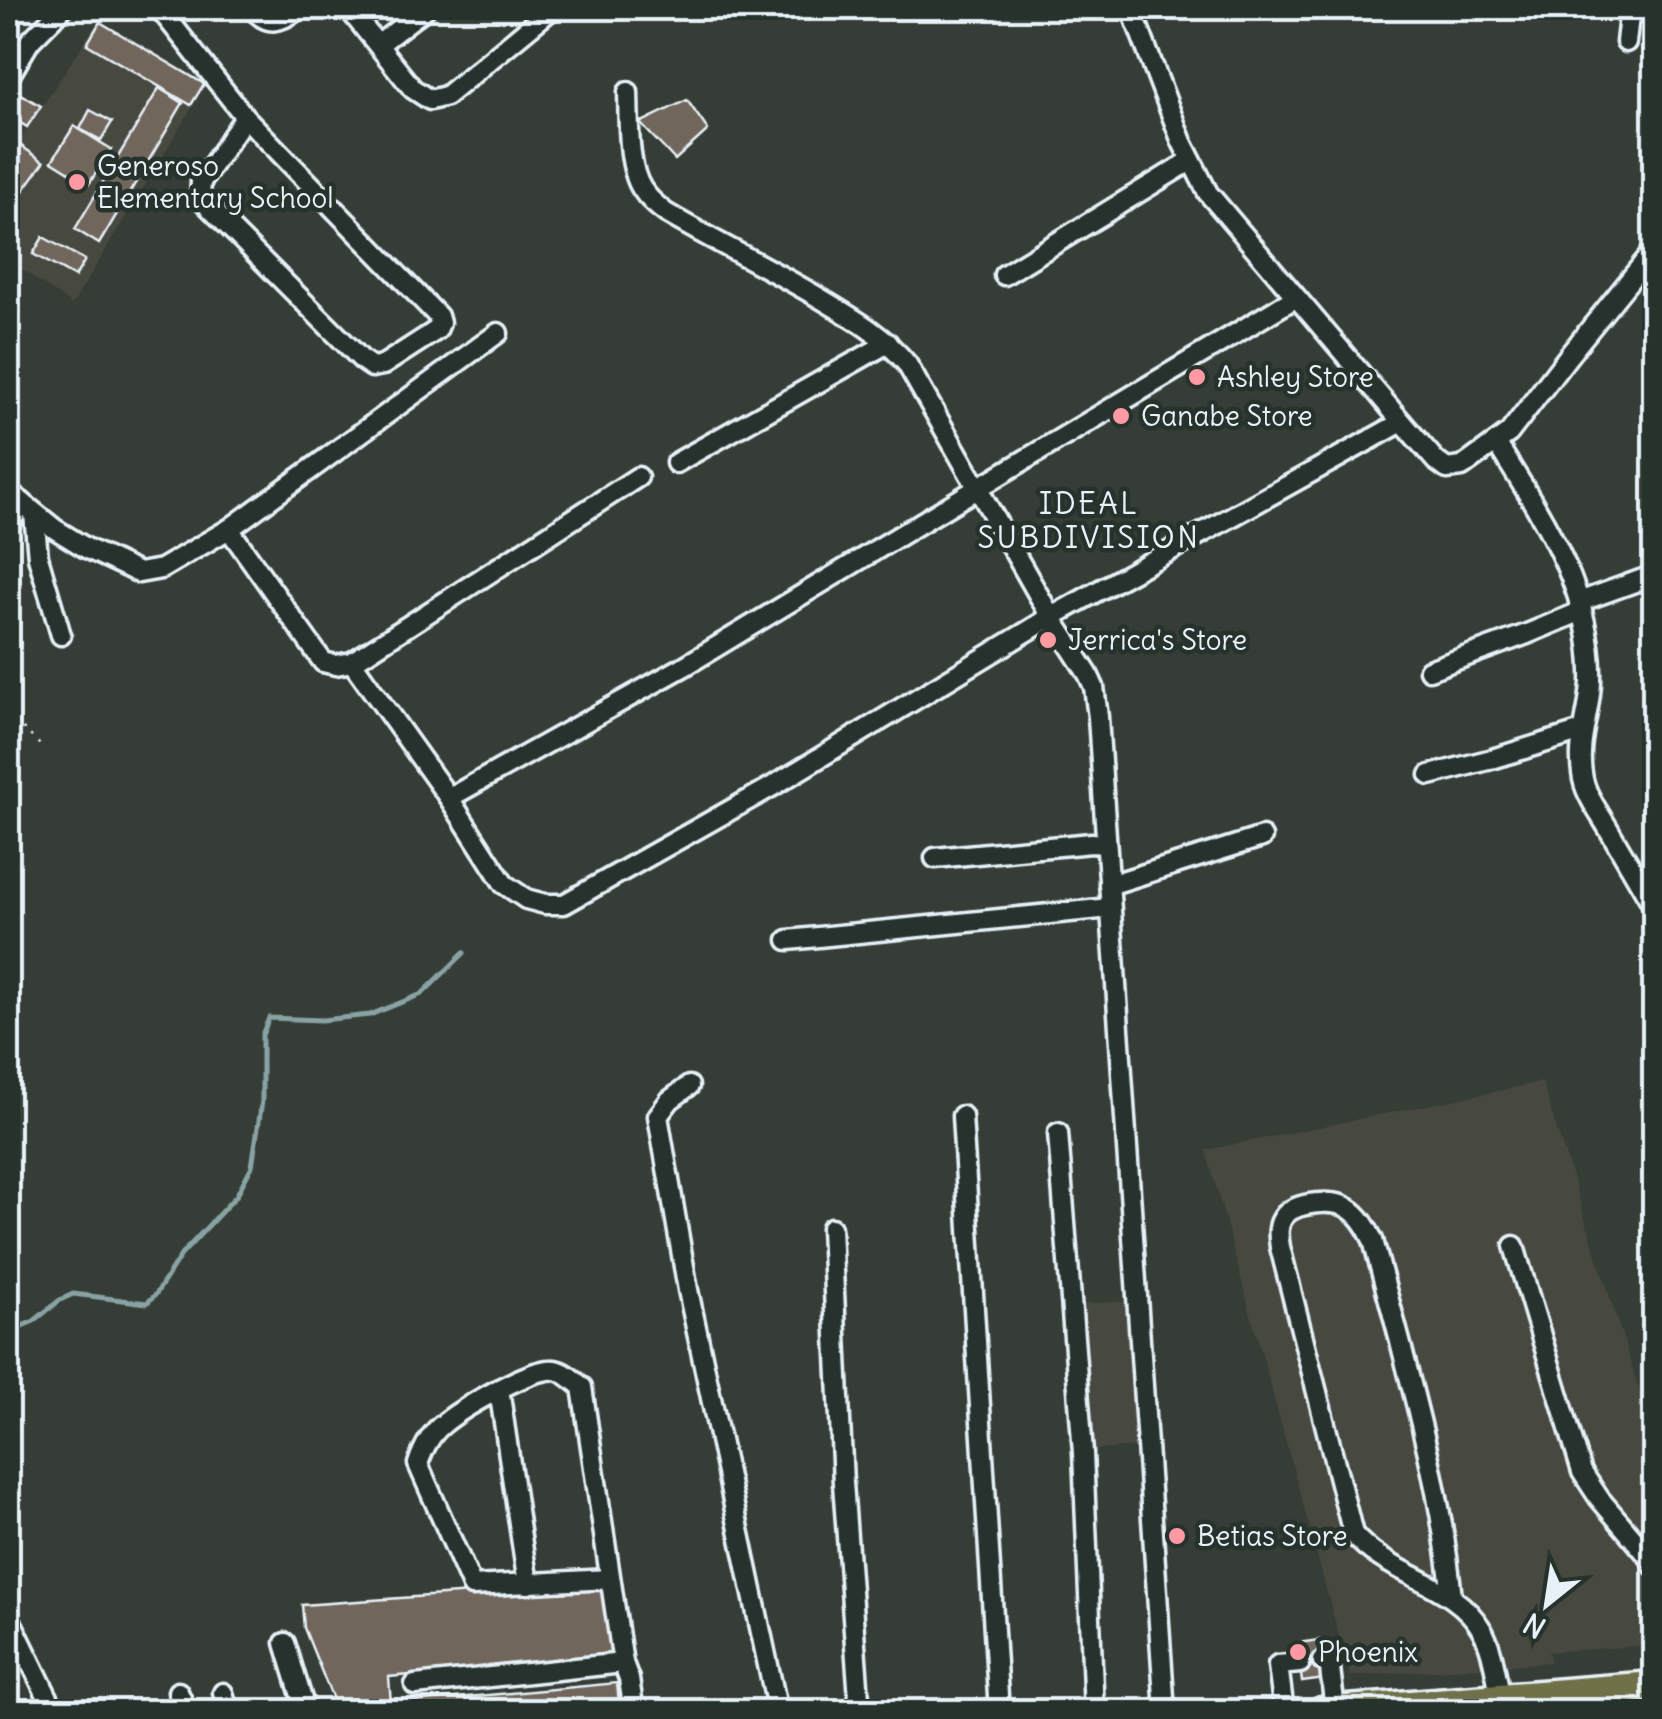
<svg xmlns="http://www.w3.org/2000/svg" width="1662" height="1719" font-family="Delius,sans-serif">
<style>
.built{fill:#474941}
.lines{fill:none;stroke-linecap:round;stroke-linejoin:round}
.stream{stroke:#89a3a5;stroke-width:5}
.building{fill:#71665b;stroke:#e8f1f8;stroke-width:2.5}
.minor-casing{stroke:#e8f1f8;stroke-width:25}
.highway-casing{stroke:#e8f1f8;stroke-width:35}
.path{stroke:#e8f1f8;stroke-width:2.5;stroke-dasharray:2.5 8;stroke-linecap:butt}
.minor{stroke:#26332d;stroke-width:18}
.highway{stroke:#70704a;stroke-width:28}
.poi-dot{fill:#ff9aa2;stroke:#26332d;stroke-width:4}
.labels{text-anchor:middle;stroke-width:9;stroke-linejoin:round;paint-order:stroke}
.poi-label{font-size:28px;fill:#e8f1f8;stroke:#26332d;text-anchor:start}
.neighbourhood-label{font-size:30px;letter-spacing:2.5px;fill:#e8f1f8;stroke:#26332d}
</style>
<rect width="100%" height="100%" fill="#353d36"/>
<filter id="ink" filterUnits="userSpaceOnUse"><feTurbulence type="fractalNoise" baseFrequency=".01" numOctaves="2"/><feDisplacementMap in="SourceGraphic" scale="20" xChannelSelector="R" yChannelSelector="G"/><feConvolveMatrix kernelMatrix="1 2 1 2 8 2 1 2 1" color-interpolation-filters="sRGB"/></filter>
<g filter="url(#ink)">
<g class="built">
<polygon points="99,20 207,83 72,305 8,259 8,158"/>
<polygon points="1542,1082 1654,1437 1654,1645 1548,1652 1551,1662 1350,1676 1206,1150"/>
<polygon points="1131,1301 1140,1447 1092,1450 1082,1304"/>
</g>
<g class="lines">
<polyline class="stream" points="8,1332 34,1321 60,1300 73,1294 147,1303 156,1294 181,1255 236,1196 252,1166 262,1101 262,1035 269,1018 322,1020 370,1015 422,994 464,953"/>
</g>
<g class="building">
<polygon points="100,22 204,84 191,105 87,44"/>
<polygon points="159,88 183,103 99,244 75,229"/>
<polygon points="17,92 41,106 27,127 8,115 8,107"/>
<polygon points="687,100 708,130 675,160 640,123"/>
<polygon points="90,110 112,122 101,140 80,129"/>
<polygon points="74,126 111,149 89,184 52,161"/>
<polygon points="20,145 44,162 13,205 8,201 8,162"/>
<polygon points="43,237 85,260 75,277 33,254"/>
<polygon points="601,1584 615,1656 389,1677 391,1704 617,1683 620,1712 338,1712 304,1628 302,1605"/>
<polygon points="1320,1640 1325,1679 1302,1682 1297,1643"/>
</g>
<g class="lines">
<g class="minor-casing">
<g id="minor">
<polyline points="159,8 245,117 438,316 440,323 437,330 383,365 372,367 362,360 206,204 200,196 201,182 245,117"/>
<path d="M 252,8 C 268,27 281,22 300,8"/>
<polyline points="348,8 413,89 430,100 446,96 553,8"/>
<polyline points="1131,8 1182,142 1208,193 1402,422 1436,461 1447,469 1462,467 1509,433 1569,355 1654,250"/>
<polyline points="1630,11 1654,15"/>
<polyline points="1626,42 1630,8"/>
<polyline points="378,45 426,8"/>
<polyline points="8,78 30,41 63,8"/>
<path d="M 628,92 C 629,119 627,166 642,189 C 648,199 657,206 666,213 C 719,244 775,271 828,303 C 858,321 885,337 907,364 L 1051,617 L 1088,674 L 1094,687 L 1098,717 L 1165,1712"/>
<polyline points="1004,275 1190,161"/>
<path d="M 1497,444 C 1542,516 1594,594 1591,682 C 1590,713 1577,741 1582,773 C 1584,793 1598,811 1608,828 C 1623,854 1639,881 1654,907"/>
<polyline points="676,463 888,343"/>
<polyline points="8,491 55,529 86,548 139,573 161,569 229,529 498,333"/>
<polyline points="34,514 38,557 61,635"/>
<polyline points="8,527 22,502"/>
<polyline points="229,529 323,662 336,665 352,662 638,477"/>
<polyline points="1579,602 1654,575"/>
<polyline points="352,662 449,798 504,884 526,899 545,904 564,904 773,786 1051,617 1402,422"/>
<polyline points="1429,670 1527,634 1582,611"/>
<polyline points="1430,775 1492,759 1582,731"/>
<polyline points="449,798 683,667 978,488 1295,298"/>
<polyline points="935,858 1091,843 1106,844"/>
<polyline points="1109,885 1262,837"/>
<polyline points="788,940 1110,908"/>
<polyline points="689,1086 670,1100 658,1116 688,1290 778,1712"/>
<polyline points="962,1116 999,1712"/>
<polyline points="1058,1133 1083,1453 1094,1712"/>
<polyline points="831,1228 843,1483 860,1712"/>
<polyline points="1514,1246 1582,1472 1599,1498 1650,1558 1654,1566"/>
<polyline points="499,1389 528,1584"/>
<path d="M 610,1579 L 472,1586 L 418,1464 C 423,1449 430,1434 443,1424 C 462,1408 523,1373 548,1370 C 562,1368 572,1379 582,1387 L 623,1663 L 629,1679 L 634,1712"/>
<path d="M 1452,1598 C 1440,1476 1404,1359 1373,1240 C 1367,1228 1360,1215 1348,1208 C 1334,1199 1297,1202 1285,1215 C 1277,1224 1278,1235 1280,1247 L 1353,1534 C 1388,1576 1455,1582 1482,1630 C 1493,1649 1496,1677 1501,1698"/>
<polyline points="8,1615 55,1712"/>
<polyline points="285,1643 306,1712"/>
<polyline points="1323,1661 1329,1660 1335,1710"/>
<polyline points="415,1685 623,1663"/>
<polyline points="178,1692 187,1712"/>
<polyline points="1586,1692 1592,1712"/>
<polyline points="223,1693 229,1712"/>
<polyline points="1284,1712 1278,1665 1300,1663"/>
</g>
</g>
<g class="highway-casing">
<polyline id="highway" points="1322,1712 1654,1686"/>
</g>
<g class="path">
<polyline points="1642,417 1654,408"/>
<polyline points="8,713 43,748"/>
</g>
<use href="#minor" class="minor"/>
<use href="#highway" class="highway"/>
</g>
</g>
<g class="poi-dot">
<circle cx="77" cy="182" r="10"/>
<circle cx="1197" cy="377" r="10"/>
<circle cx="1121" cy="416" r="10"/>
<circle cx="1048" cy="640" r="10"/>
<circle cx="1177" cy="1536" r="10"/>
<circle cx="1298" cy="1652" r="10"/>
</g>
<g class="labels">
<g class="poi-label">
<text x="97" y="176">Generoso<tspan x="97" dy="32">Elementary School</tspan></text>
<text x="1217" y="387">Ashley Store</text>
<text x="1141" y="426">Ganabe Store</text>
<text x="1068" y="650">Jerrica's Store</text>
<text x="1197" y="1546">Betias Store</text>
<text x="1318" y="1662">Phoenix</text>
</g>
<g class="neighbourhood-label">
<text x="1089" y="514">IDEAL<tspan x="1089" dy="34">SUBDIVISION</tspan></text>
</g>
</g>
<rect width="1662" height="1719" fill="none" stroke="#26332d" stroke-width="40"/>
<rect x="20" y="20" width="1622" height="1679" fill="none" stroke="#e8f1f8" stroke-width="4" filter="url(#ink)"/>
<g transform="translate(1547 1604) rotate(210)" stroke="#26332d" stroke-width="8" paint-order="stroke">
<path d="M0-8L18 38L0 25L-18 38Z" fill="#e8f1f8"/>
<text y="-15" font-size="28" font-weight="bold" text-anchor="middle" fill="#e8f1f8">N</text>
</g>
</svg>
